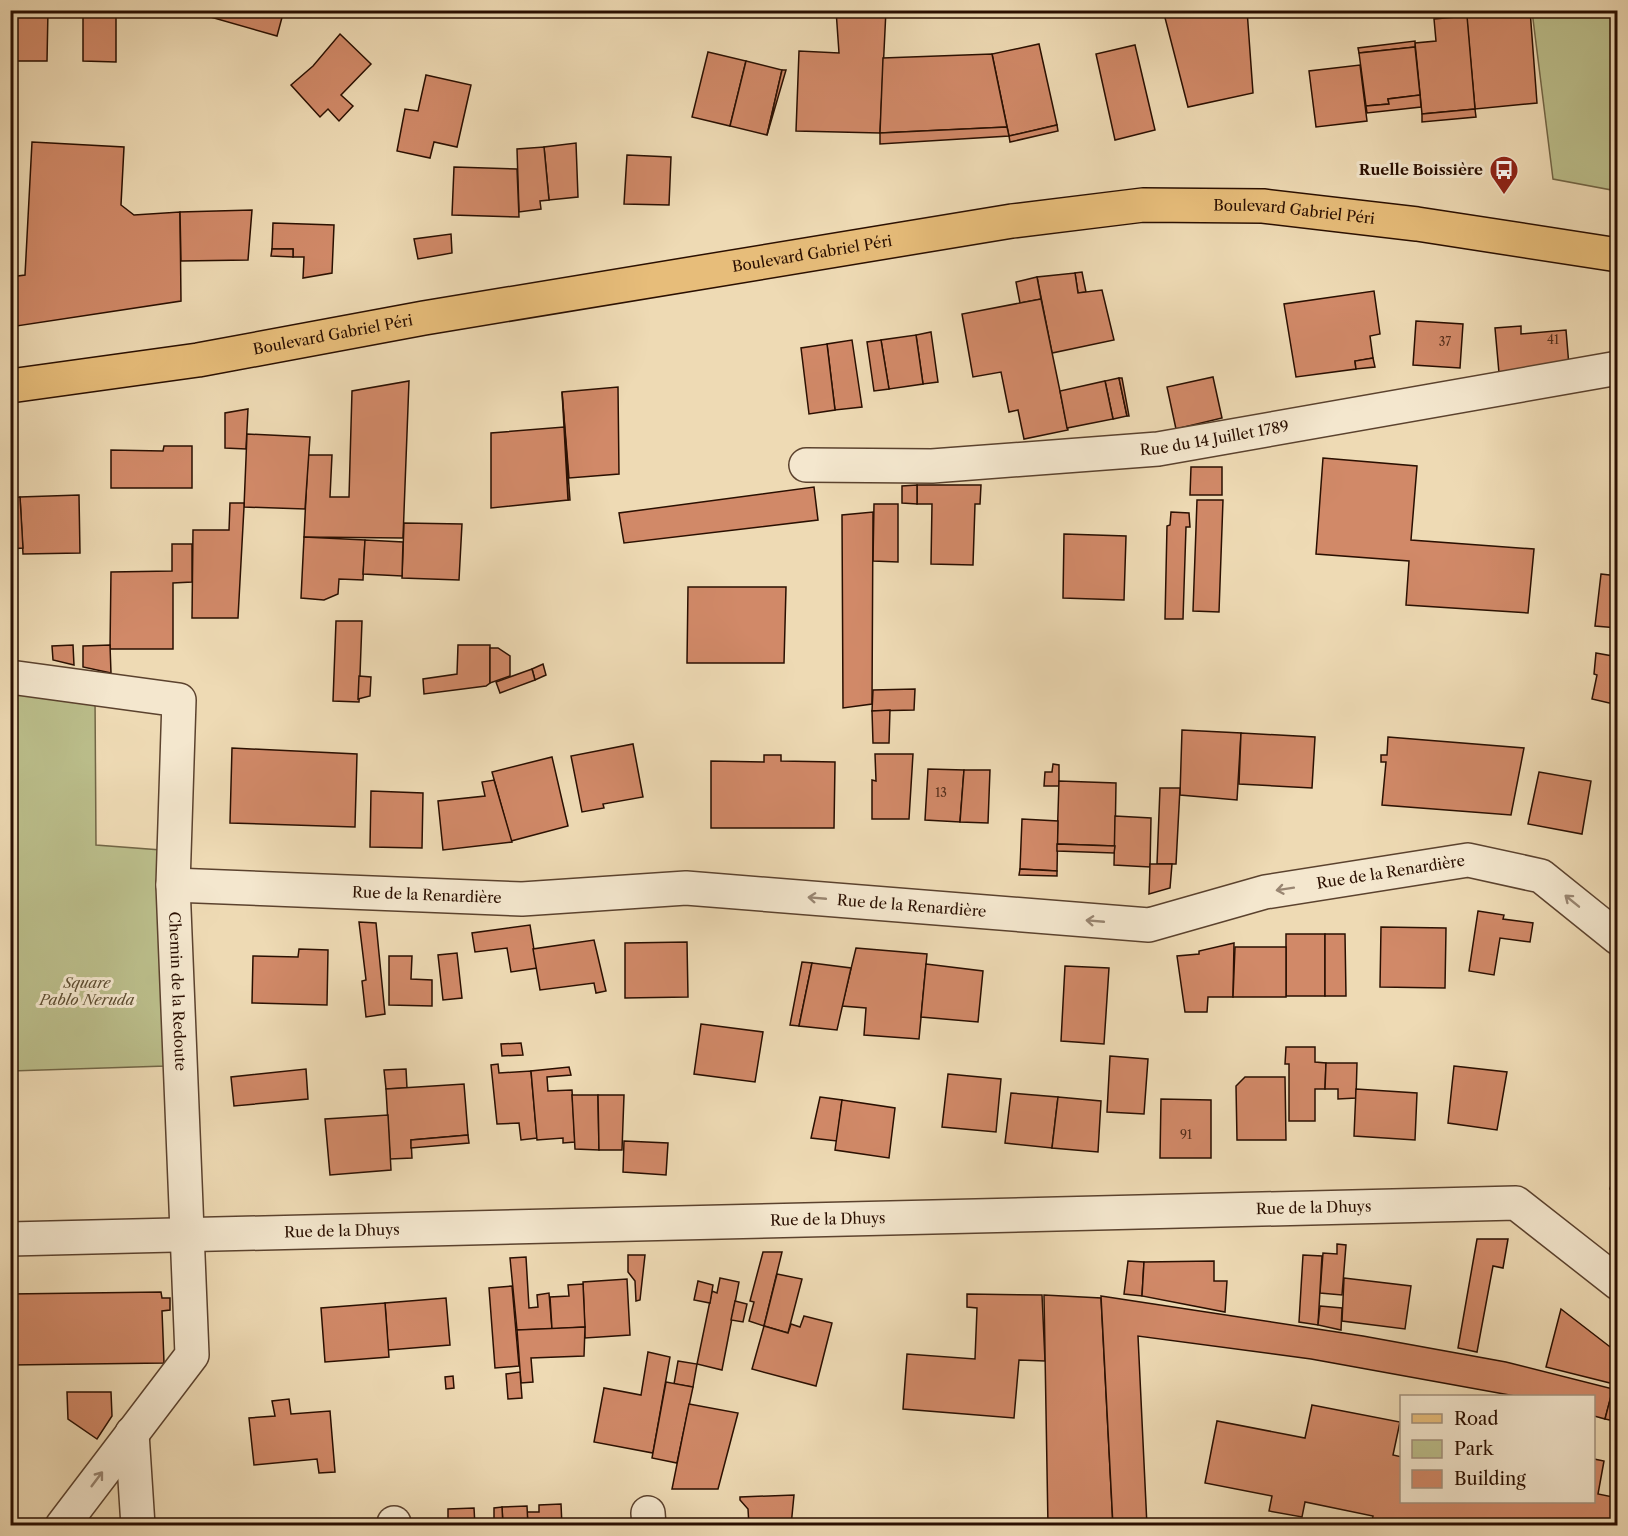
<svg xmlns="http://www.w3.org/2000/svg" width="1628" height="1536" font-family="'Libre Caslon Text',serif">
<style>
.green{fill:#bbbe8b;stroke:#726646;stroke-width:1.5}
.building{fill:#d18968;stroke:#2a0f01;stroke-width:1.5}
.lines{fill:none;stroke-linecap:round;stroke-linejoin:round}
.minor-casing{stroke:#5b422e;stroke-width:36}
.primary-casing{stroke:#2a0f01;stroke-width:36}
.minor{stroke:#f4e7ce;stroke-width:33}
.primary{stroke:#e7bd7a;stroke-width:33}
.oneway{stroke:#998672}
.labels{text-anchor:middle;stroke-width:6;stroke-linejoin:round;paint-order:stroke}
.number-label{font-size:12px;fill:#542e1b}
.poi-label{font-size:15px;font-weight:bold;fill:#2a0f01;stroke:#f4e7ce;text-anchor:end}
.street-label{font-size:15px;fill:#2a0f01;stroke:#f4e7ce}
.park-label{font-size:15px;font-style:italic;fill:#5d4c31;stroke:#f4e7ce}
</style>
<rect width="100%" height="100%" fill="#eedab4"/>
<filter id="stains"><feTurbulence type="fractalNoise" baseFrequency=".00333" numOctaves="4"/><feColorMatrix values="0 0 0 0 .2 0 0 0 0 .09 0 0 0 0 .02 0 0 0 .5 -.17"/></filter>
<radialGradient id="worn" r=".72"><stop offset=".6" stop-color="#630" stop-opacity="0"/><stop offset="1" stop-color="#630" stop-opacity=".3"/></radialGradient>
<g class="green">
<polygon points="1532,11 1617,11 1617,191 1553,179"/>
<polygon points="10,685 95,695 96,845 161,850 166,1066 11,1071"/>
</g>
<g class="building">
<polygon points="15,10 48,10 47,61 14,61"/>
<polygon points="83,10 116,10 116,62 83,61"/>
<polygon points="186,10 284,10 277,36"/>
<polygon points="836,10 886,10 880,133 796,131 799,51 839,53"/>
<polygon points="1163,10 1247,10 1253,93 1188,107"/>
<polygon points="1466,10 1530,10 1537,103 1475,109"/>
<polygon points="1467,16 1475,109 1422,114 1415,43 1436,41 1434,19"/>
<polygon points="340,34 371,64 341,95 353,106 339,121 328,109 320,117 291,85 313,66"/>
<polygon points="1415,41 1415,47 1359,53 1358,48"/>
<polygon points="1039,44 1057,125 1009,136 992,54"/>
<polygon points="1135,45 1155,130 1115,140 1096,54"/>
<polygon points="1415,47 1420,95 1388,99 1389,104 1366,106 1359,53"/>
<polygon points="708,52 746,61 730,126 692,117"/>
<polygon points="992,54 1007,127 880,133 883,58"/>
<polygon points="746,61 782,70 767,135 730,126"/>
<polygon points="1360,65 1367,121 1316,127 1309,71"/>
<polygon points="782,70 786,70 767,135"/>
<polygon points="426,75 471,85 457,147 434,142 430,158 397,151 405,109 418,111"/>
<polygon points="1420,95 1421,107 1367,113 1366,106 1389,104 1388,99"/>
<polygon points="1475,109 1476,117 1422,122 1422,114"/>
<polygon points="1057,125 1058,131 1010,142 1009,136"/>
<polygon points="1007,127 1009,136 880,144 880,133"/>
<polygon points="32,142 124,147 121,205 134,215 180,212 181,301 10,327 10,277 25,275"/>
<polygon points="576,143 578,197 549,200 544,147"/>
<polygon points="544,147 549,200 540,201 541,209 519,212 517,149"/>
<polygon points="627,155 671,157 669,205 624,204"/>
<polygon points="454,167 517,169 519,217 452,215"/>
<polygon points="252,210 248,260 181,261 180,212"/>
<polygon points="273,223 334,225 332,273 303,278 304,257 293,257 293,249 272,249"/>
<polygon points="451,234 452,253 418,259 414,239"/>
<polygon points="272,249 293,249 293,257 271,256"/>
<polygon points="1082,272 1086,292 1078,293 1075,273"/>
<polygon points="1075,273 1078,293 1102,290 1114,340 1052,353 1037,277"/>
<polygon points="1037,277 1041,299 1020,303 1016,282"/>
<polygon points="1374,291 1380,334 1370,336 1373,358 1355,361 1356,369 1296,377 1284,304"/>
<polygon points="1041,299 1068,430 1024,439 1018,410 1009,412 1001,372 973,377 962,314"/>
<polygon points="1416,321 1463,324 1460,368 1413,365"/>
<polygon points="1521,326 1521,334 1566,330 1569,366 1499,373 1495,328"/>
<polygon points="931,332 938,382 923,384 916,335"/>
<polygon points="916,335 923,384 889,389 881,340"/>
<polygon points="852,340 862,407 835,410 827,344"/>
<polygon points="881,340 889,389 874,391 867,342"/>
<polygon points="827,344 835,410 809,414 801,348"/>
<polygon points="1373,358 1375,367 1356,369 1355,361"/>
<polygon points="1213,377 1222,418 1176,429 1167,387"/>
<polygon points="1119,378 1127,416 1113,419 1105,381"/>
<polygon points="1119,378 1122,378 1129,416 1127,416"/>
<polygon points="409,381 403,538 304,537 308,455 332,455 330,497 349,497 352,391"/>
<polygon points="1105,381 1113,419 1067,428 1060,391"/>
<polygon points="618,387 619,474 569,478 562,392"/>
<polygon points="562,392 570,500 568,500 564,427"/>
<polygon points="248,409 246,449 225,448 225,413"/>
<polygon points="564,427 568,500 491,508 491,433"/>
<polygon points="247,434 310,437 305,509 244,507"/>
<polygon points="164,446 192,446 192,488 111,488 111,450 163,451"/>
<polygon points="1323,458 1417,466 1411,540 1534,549 1528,613 1406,605 1409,561 1316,554"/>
<polygon points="1191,467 1222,467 1222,495 1190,495"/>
<polygon points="917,485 981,485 980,504 975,504 973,565 931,564 932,504 917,504"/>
<polygon points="917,485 917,504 902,503 902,486"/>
<polygon points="814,487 818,520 624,543 619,513"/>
<polygon points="79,495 80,553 23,554 20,497"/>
<polygon points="20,497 23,548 10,549 10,498"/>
<polygon points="1197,500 1223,500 1219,612 1193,611"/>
<polygon points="230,503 244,503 244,507 238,618 192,618 193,530 229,530"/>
<polygon points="874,504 898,504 898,562 873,561"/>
<polygon points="873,512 872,704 843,708 842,515"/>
<polygon points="1171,512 1189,513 1190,527 1186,527 1183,619 1165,619 1167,526 1170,525"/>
<polygon points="404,523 462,524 459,580 402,578"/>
<polygon points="1064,534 1126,536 1124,600 1063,598"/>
<polygon points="304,537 365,540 363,580 339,579 338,594 324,600 301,598"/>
<polygon points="365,540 403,542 402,576 363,574"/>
<polygon points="172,544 192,544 192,582 173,583 173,649 110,649 111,572 172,571"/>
<polygon points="1601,574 1618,576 1618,628 1595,626"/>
<polygon points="688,587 786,587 784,663 687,663"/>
<polygon points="336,621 362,621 359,702 333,701"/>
<polygon points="73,645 74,665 53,660 52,646"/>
<polygon points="110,645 111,673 83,667 83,646"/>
<polygon points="458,645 490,645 490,683 486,686 424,694 423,679 457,674"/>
<polygon points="490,648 498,648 510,656 510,676 490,683"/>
<polygon points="1596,653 1618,657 1618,705 1592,699 1597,675 1594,674"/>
<polygon points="543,664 546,675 535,680 532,669"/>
<polygon points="532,669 535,680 500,693 496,682"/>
<polygon points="359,676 371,677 370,696 358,699"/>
<polygon points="915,689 914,710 872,711 873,690"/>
<polygon points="890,710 889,743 873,743 872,711"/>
<polygon points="1182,730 1241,733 1237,800 1180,795"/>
<polygon points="1241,733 1315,737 1312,788 1239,784"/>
<polygon points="1388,737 1524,748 1511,815 1382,805 1386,762 1381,762 1381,755 1387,755"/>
<polygon points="633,744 643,797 603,804 604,808 582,812 571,756"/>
<polygon points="232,748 357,754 355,827 230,823"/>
<polygon points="875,754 913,754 909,819 872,819 872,780 876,781"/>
<polygon points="764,755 781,755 781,761 835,762 834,828 711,828 711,761 764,762"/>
<polygon points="552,757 568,826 511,841 492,772"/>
<polygon points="1053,764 1059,765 1059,786 1044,786 1045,772 1052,772"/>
<polygon points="928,769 964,770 960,822 925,820"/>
<polygon points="964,770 990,770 988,823 960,822"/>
<polygon points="1539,772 1591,781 1582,834 1528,824"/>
<polygon points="494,780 512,842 443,850 438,801 485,796 482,782"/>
<polygon points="1059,781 1116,783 1115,846 1057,844"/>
<polygon points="1160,788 1180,788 1176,864 1157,864"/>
<polygon points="371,791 423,793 422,848 370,847"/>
<polygon points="1115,816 1151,818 1150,867 1114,865"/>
<polygon points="1022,819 1058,821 1057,871 1020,869"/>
<polygon points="1057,844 1115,846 1114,853 1057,851"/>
<polygon points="1150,864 1172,864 1170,888 1149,894"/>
<polygon points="1020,869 1057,871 1057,876 1019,875"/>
<polygon points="1478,911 1504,915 1503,919 1533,923 1530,942 1500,938 1494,975 1469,971"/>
<polygon points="359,922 376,923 385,1014 366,1017 362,981 366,980"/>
<polygon points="530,925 537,968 511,972 507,948 475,952 472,933"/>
<polygon points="1381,927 1446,928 1445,988 1380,987"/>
<rect x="1286" y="934" width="39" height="62"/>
<polygon points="1325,934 1345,934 1346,996 1325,996"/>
<polygon points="594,940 606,991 596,993 594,983 540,990 533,949"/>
<polygon points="687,942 688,997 625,998 625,943"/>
<polygon points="1234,943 1233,997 1208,997 1207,1012 1185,1012 1177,956 1199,954 1199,951"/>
<polygon points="1235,947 1286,947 1286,997 1233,997"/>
<polygon points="856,948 927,954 919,1039 864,1035 866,1008 842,1006"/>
<polygon points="299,949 328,950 327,1005 252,1003 253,956 298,957"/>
<polygon points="457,953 462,998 443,1000 438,955"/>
<polygon points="389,956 412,956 411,979 432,980 432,1006 389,1005"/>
<polygon points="802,962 812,963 799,1026 790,1025"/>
<polygon points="812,963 851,968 837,1030 799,1026"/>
<polygon points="926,964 983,971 978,1022 921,1017"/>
<polygon points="1065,966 1109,968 1104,1044 1061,1041"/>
<polygon points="701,1024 763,1032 755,1082 694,1074"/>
<polygon points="521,1043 523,1055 502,1056 501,1044"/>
<polygon points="1286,1047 1315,1047 1315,1062 1326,1063 1325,1089 1315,1089 1315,1121 1289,1121 1289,1064 1285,1064"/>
<polygon points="1110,1056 1148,1059 1144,1114 1107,1112"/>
<polygon points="1326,1063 1357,1063 1356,1098 1338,1099 1338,1089 1325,1089"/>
<polygon points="498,1064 499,1073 531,1071 537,1138 521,1140 519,1123 497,1124 491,1065"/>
<polygon points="1454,1066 1507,1072 1497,1130 1448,1123"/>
<polygon points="569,1067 571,1075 547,1077 548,1091 572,1090 575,1142 563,1143 563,1138 537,1140 531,1071"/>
<polygon points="306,1069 308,1099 234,1106 231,1077"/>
<polygon points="406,1069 407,1088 386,1089 384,1070"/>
<polygon points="948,1074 1001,1079 996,1132 942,1127"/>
<polygon points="1245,1077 1285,1077 1286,1140 1237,1140 1236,1086"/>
<polygon points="464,1084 468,1135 411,1140 412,1158 390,1159 386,1089"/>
<polygon points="1356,1089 1417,1093 1415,1140 1354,1136"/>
<polygon points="1011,1093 1058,1097 1052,1148 1005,1143"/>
<polygon points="572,1095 598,1095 599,1150 575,1149"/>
<polygon points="598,1095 624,1095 622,1150 599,1150"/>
<polygon points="820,1097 842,1100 837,1141 811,1138"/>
<polygon points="1058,1097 1101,1101 1098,1152 1052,1148"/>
<polygon points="1161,1099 1211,1100 1211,1158 1160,1158"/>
<polygon points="842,1100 895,1108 889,1158 835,1150"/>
<polygon points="388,1115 391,1170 330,1175 325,1119"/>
<polygon points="468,1135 469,1143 411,1148 411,1140"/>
<polygon points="624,1141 668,1143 666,1175 623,1172"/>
<polygon points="1618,1158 1618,1191 1610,1189"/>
<polygon points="1477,1239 1508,1239 1503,1268 1493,1266 1477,1352 1458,1348"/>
<polygon points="1337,1244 1346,1245 1342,1295 1320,1293 1323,1253 1337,1254"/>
<polygon points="763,1252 782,1252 764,1326 749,1321 754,1302 750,1301"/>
<polygon points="628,1255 645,1255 640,1300 636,1301 635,1281 628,1272"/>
<polygon points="1303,1255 1322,1256 1318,1325 1299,1322"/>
<polygon points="526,1257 529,1308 538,1307 537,1295 549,1293 552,1329 517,1330 510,1258"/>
<polygon points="1128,1261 1144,1262 1142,1296 1124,1294"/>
<polygon points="1214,1261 1214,1281 1227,1281 1225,1312 1142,1296 1144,1262"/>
<polygon points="777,1274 802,1279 788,1333 764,1326"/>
<polygon points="720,1278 739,1282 722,1370 697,1364 712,1291 717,1293"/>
<polygon points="1344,1278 1411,1286 1405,1329 1342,1321"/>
<polygon points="627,1279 630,1335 585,1338 583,1282"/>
<polygon points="698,1281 713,1285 710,1303 694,1300"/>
<polygon points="583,1284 585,1327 552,1329 550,1297 569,1296 568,1285"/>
<polygon points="512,1286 519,1366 495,1368 489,1288"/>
<polygon points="161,1292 162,1298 170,1298 170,1310 162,1311 164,1363 10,1365 10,1294"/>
<polygon points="967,1294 1042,1295 1045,1361 1019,1360 1014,1418 903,1409 907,1354 975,1359 977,1308 967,1307"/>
<polygon points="1044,1295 1101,1298 1113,1526 1048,1526"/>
<polygon points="1101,1296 1363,1336 1506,1362 1613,1389 1605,1419 1594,1416 1594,1396 1515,1396 1311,1359 1138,1336 1147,1526 1113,1526"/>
<polygon points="446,1298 450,1345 388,1350 385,1303"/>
<polygon points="735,1301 747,1304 743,1322 731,1320"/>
<polygon points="385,1303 389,1357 325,1362 321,1308"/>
<polygon points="1320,1306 1342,1308 1341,1330 1318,1325"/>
<polygon points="1561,1309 1618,1353 1614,1384 1546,1367"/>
<polygon points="804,1316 832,1323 816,1386 752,1369 764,1326 788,1333 791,1324 800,1327"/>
<polygon points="585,1327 584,1356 531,1358 533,1382 521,1383 517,1330"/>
<polygon points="648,1352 670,1357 653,1453 594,1442 604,1388 641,1395"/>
<polygon points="678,1361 697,1364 693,1387 674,1384"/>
<polygon points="520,1372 522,1398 508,1399 506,1374"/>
<polygon points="453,1376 454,1388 446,1389 445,1377"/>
<polygon points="666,1382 693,1387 677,1463 652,1458"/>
<polygon points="67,1392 111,1392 112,1416 97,1439 68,1419"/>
<polygon points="1612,1392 1618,1393 1618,1422 1605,1419"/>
<polygon points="289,1399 291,1414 330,1411 335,1472 319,1473 317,1459 254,1465 249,1418 275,1416 272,1401"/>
<polygon points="689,1404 738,1413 718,1489 672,1489"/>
<polygon points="1312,1405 1400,1422 1393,1455 1402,1457 1402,1502 1594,1502 1594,1459 1604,1461 1598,1494 1618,1498 1618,1526 1426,1526 1406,1521 1405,1526 1371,1526 1373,1516 1305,1502 1302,1517 1269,1511 1272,1496 1205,1483 1217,1421 1305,1438"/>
<polygon points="794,1495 791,1526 749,1526 748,1509 740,1500 740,1497"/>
<polygon points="561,1504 562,1526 528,1526 527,1512 539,1512 539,1505"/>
<polygon points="527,1506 528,1526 503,1526 502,1507"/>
<polygon points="502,1507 503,1526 494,1526 494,1508"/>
<polygon points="474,1508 475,1526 448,1526 448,1509"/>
</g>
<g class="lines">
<g class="minor-casing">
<g id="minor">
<path id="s1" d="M 806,465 L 932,466 L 1158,449 L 1618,368"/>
<path id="s2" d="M 10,677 L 179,700 L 173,885 L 192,1355 L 62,1526"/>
<path id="s3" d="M 173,885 L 522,899 L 686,888 L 1149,925 L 1265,892 L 1468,860 L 1541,876 L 1618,938"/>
<path id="s4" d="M 10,1239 L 1516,1203 L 1618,1283"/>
<polyline points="132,1433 138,1526"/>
<polyline points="648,1513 649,1526"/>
<polyline points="394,1523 394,1526"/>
</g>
</g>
<g class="primary-casing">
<g id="primary">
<path id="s5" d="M 10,386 L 198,360 L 424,318 L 1012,221 L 1143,205 L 1263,206 L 1417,224 L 1618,255"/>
</g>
</g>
<use href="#minor" class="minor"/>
<use href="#primary" class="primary"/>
</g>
<defs><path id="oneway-shaft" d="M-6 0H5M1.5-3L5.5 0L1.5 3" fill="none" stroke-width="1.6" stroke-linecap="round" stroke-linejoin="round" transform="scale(1.5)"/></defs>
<g class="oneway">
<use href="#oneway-shaft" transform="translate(1285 889) rotate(171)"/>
<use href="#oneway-shaft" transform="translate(817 898) rotate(-175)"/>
<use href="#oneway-shaft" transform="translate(1572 901) rotate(-141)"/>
<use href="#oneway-shaft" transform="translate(1095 921) rotate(-175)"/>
<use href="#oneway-shaft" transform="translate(97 1479) rotate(-53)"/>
</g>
<defs>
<g id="bus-pin" transform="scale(1.5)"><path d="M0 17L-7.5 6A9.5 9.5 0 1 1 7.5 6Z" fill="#8f2418" stroke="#f4e7ce"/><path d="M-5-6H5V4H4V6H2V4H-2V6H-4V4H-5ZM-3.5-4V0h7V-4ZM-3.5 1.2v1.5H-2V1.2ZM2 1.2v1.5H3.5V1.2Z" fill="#fff"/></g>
</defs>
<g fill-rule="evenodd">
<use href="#bus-pin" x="1504" y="170"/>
</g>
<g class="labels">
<g class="number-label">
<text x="1553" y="344">41</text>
<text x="1445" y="346">37</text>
<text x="941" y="797">13</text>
<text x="1186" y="1139">91</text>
</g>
<g class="poi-label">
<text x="1483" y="175">Ruelle Boissière</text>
</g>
<g class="street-label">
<text dy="5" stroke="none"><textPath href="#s5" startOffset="1299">Boulevard Gabriel Péri</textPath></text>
<text dy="5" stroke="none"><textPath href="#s5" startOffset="813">Boulevard Gabriel Péri</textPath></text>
<text dy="5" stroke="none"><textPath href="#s5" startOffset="327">Boulevard Gabriel Péri</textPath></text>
<text dy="5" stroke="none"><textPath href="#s1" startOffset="410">Rue du 14 Juillet 1789</textPath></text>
<text dy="5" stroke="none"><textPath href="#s3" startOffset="1226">Rue de la Renardière</textPath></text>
<text dy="5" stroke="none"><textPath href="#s3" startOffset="254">Rue de la Renardière</textPath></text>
<text dy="5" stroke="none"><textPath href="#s3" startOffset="740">Rue de la Renardière</textPath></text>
<text dy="5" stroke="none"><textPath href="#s2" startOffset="462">Chemin de la Redoute</textPath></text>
<text dy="5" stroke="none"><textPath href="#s4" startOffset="1304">Rue de la Dhuys</textPath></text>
<text dy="5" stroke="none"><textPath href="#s4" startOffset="818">Rue de la Dhuys</textPath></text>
<text dy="5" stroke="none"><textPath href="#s4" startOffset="332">Rue de la Dhuys</textPath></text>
</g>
<g class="park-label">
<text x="87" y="988">Square<tspan x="87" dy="17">Pablo Neruda</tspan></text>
</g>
</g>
<rect width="1628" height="1536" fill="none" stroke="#eedab4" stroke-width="36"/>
<rect x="12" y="12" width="1604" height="1512" fill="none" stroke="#2a0f01" stroke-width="3"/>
<rect x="18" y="18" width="1592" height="1500" fill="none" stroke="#2a0f01" stroke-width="1.5"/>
<rect x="1400" y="1395" width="195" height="108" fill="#f4e7ce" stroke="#a3917c" stroke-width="1.5"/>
<rect x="1412" y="1414" width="30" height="9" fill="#e7bd7a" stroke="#a3917c" stroke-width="1.5"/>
<text x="1454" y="1425" font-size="18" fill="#2a0f01">Road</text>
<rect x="1412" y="1440" width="30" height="18" fill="#bbbe8b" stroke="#a3917c" stroke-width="1.5"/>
<text x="1454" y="1455" font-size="18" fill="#2a0f01">Park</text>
<rect x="1412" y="1470" width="30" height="18" fill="#d18968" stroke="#a3917c" stroke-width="1.5"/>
<text x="1454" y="1485" font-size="18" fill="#2a0f01">Building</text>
<rect width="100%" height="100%" filter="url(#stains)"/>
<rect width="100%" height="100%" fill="url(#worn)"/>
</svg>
